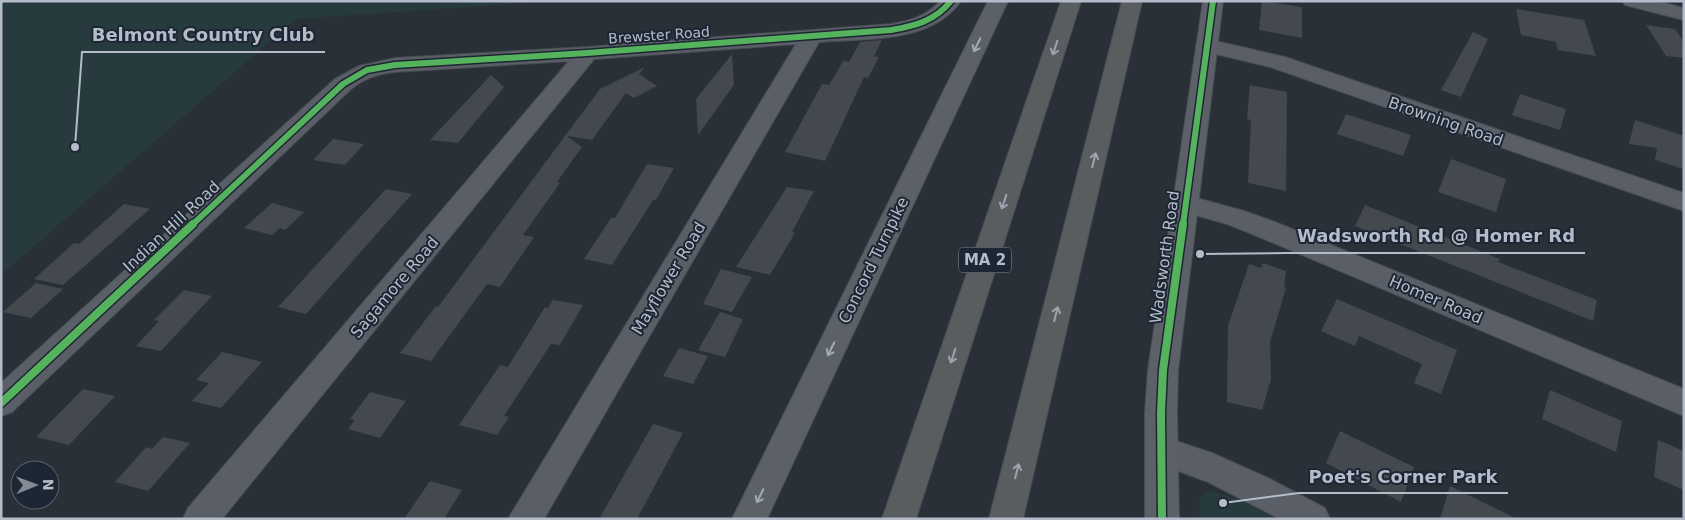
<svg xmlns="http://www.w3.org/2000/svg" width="1685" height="520" font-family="'DejaVu Sans',sans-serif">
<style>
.green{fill:#273a3e}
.building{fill:#444950}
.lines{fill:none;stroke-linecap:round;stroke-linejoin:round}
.minor-casing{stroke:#484c53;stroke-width:2}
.major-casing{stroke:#484c55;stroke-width:2}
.highway-casing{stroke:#474c53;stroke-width:2}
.minor{fill:#5a5e66;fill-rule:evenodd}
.major{fill:#5c6168;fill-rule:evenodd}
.highway{fill:#5a5d60;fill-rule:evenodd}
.cycleway-far1-casing{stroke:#1d2633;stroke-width:9}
.cycleway-casing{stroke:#1d2633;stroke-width:11}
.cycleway-far1{stroke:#56b35d;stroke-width:6}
.cycleway{stroke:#56b35d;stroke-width:8}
.oneway{stroke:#a2aab6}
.oneway2{stroke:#9ea4af}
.labels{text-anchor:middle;stroke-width:4;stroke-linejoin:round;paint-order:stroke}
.far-street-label{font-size:14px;fill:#b4bcc9;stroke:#1d2633}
.shield{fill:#1d2633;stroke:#878f9c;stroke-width:1}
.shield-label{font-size:15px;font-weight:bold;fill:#b4bcc9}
.street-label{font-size:16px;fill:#b4bcc9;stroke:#1d2633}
.leader{fill:none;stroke:#b4bcc9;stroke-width:2}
.callout-dot{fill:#b4bcc9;stroke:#1d2633;stroke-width:2}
.callout-label{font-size:18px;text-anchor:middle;font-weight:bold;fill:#b4bcc9;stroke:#1d2633;stroke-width:4;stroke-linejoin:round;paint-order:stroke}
</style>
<rect width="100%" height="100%" fill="#2a3038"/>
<g class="green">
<polygon points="1,1 552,1 296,19 1,275"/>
<polygon points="1210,491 1240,500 1277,519 1199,519 1200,497"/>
</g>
<g class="building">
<polygon points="1262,1 1302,7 1302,38 1259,30"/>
<polygon points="1516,9 1584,20 1596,56 1558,50 1556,42 1521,35"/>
<polygon points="1646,25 1675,29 1684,42 1684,58 1666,56"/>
<polygon points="1473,32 1488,39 1461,97 1441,90"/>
<polygon points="882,40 874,56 879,57 868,78 864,77 825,161 785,152 822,84 829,85 843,61 849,62 860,42"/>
<polygon points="732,54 734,85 698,135 696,99"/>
<polygon points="645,67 639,74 657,86 634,98 626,93 592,140 567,136 582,147 557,182 560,183 523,235 534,237 500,287 487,284 431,361 400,353 436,306 438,307 600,89"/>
<polygon points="491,75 504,87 458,143 430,140"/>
<polygon points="1250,85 1287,92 1286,191 1248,183 1251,120 1247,119"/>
<polygon points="1520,94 1566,109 1560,130 1512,115"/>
<polygon points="1346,114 1411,135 1403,156 1337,134"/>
<polygon points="1635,120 1684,136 1684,169 1655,160 1657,148 1629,144"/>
<polygon points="333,139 364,144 345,165 313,160"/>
<polygon points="1451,159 1506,179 1496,212 1438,192"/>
<polygon points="647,164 674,168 656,200 653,200 612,265 584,259 611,218 615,218"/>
<polygon points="787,187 814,191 792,232 795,233 770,275 736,267"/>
<polygon points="386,189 412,194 306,314 278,307"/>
<polygon points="272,203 304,212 285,230 280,228 272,235 244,228"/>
<polygon points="124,204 150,209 63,285 34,279 74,243 79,244"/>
<polygon points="1365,205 1500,259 1498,262 1597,300 1593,321 1355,226"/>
<polygon points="1263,263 1286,271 1284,287 1286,288 1270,342 1271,379 1262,410 1227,402 1228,326 1249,264 1261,268"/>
<polygon points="721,269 752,277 732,312 703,304"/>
<polygon points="36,283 63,289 31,318 3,312"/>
<polygon points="184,290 212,296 161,351 136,346 159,321 154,320"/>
<polygon points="1337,299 1457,350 1441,394 1414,383 1422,364 1359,336 1355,346 1321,331"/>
<polygon points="553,300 583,305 560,345 551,344 504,416 509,417 497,435 459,425 500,365 508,367 545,307 548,308"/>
<polygon points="720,312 743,319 725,357 698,350"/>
<polygon points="679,348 708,356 693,384 663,376"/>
<polygon points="222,352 262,362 221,408 192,401 209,383 196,380"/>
<polygon points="83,389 115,396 69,445 36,437"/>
<polygon points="1550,390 1622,421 1616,452 1542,419"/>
<polygon points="370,392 406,401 380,438 348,429 355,420 350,419"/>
<polygon points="653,424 683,433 637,519 599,519"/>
<polygon points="1340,431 1414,467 1401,502 1326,463"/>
<polygon points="163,437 190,443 148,491 115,482 146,447 152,449"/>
<polygon points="1658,440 1684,451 1684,490 1654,477"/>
<polygon points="430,481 462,490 444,519 404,519"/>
<polygon points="1450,486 1517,519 1440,519"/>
</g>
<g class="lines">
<g class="minor-casing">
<g id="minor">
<path d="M 940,1 L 961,1 C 931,44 866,38 819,42 L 544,519 L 508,519 L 796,44 L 594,59 L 222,519 L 183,519 L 188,508 L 569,61 L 395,72 C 378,74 365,78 351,89 L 12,412 L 1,416 L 1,383 L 335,79 L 359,66 L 395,58 L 587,47 L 891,24 C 910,21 927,16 940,1 Z"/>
<polygon points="1622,1 1657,1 1684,8 1684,20 1625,5"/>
<polygon points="1207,39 1285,57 1684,193 1684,211 1270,67 1199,50 1196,45 1199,40"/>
<polygon points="1186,195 1244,211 1275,222 1684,389 1684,416 1257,236 1227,224 1177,210 1173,204 1177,198"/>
<polygon points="1161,436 1212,453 1270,479 1325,508 1330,519 1280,519 1208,482 1149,460 1145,450 1149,440"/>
</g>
</g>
<g class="major-casing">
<g id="major">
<polygon points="988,1 1008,1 767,519 732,519"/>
<polygon points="1203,1 1223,1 1178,370 1177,413 1179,519 1145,519 1145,413 1148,370"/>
</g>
</g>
<g class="highway-casing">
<g id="highway">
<polygon points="1061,1 1081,1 916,519 882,519"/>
<polygon points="1122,1 1142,1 1023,519 989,519"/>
</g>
</g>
<use href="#minor" class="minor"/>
<use href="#major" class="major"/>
<use href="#highway" class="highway"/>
<g class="cycleway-far1-casing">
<g id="cycleway-far1">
<path d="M 192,225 L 343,84 L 367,70 L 395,65 L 587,53 L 891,30 C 915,26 935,21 951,1"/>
<polyline points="1183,225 1213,1"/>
</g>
</g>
<g class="cycleway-casing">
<g id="cycleway">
<polyline points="1,403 193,224"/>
<polyline points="1162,519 1161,413 1163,370 1183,224"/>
</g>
</g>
<use href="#cycleway-far1" class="cycleway-far1"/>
<use href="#cycleway" class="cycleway"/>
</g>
<defs><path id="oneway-shaft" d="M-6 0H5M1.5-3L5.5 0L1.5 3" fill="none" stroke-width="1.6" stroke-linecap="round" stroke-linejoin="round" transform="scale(1.25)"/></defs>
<g class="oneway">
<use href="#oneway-shaft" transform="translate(977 45) rotate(116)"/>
<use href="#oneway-shaft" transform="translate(831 349) rotate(116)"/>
<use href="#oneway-shaft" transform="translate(760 496) rotate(116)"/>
</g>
<g class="oneway2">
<use href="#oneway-shaft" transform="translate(1055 48) rotate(108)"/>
<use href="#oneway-shaft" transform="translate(1094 160) rotate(-76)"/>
<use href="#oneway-shaft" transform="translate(1004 202) rotate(108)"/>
<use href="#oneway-shaft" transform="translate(1056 314) rotate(-76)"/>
<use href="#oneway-shaft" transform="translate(953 356) rotate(108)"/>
<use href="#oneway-shaft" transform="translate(1017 471) rotate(-76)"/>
</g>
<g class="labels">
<g class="far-street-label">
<text transform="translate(659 35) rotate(-4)" y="5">Brewster Road</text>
</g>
<rect class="shield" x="959" y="247.5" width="52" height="25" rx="4"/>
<g class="shield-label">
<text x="985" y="265">MA 2</text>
</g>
<g class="street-label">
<text transform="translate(1446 121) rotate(19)" y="6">Browning Road</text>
<text transform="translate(171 226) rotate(-43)" y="6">Indian Hill Road</text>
<text transform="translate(1164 257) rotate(-82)" y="6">Wadsworth Road</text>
<text transform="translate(873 260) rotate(-64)" y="6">Concord Turnpike</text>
<text transform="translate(668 278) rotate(-59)" y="6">Mayflower Road</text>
<text transform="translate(394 287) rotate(-50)" y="6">Sagamore Road</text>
<text transform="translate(1436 299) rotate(23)" y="6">Homer Road</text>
</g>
</g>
<path class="leader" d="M75 147L82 52H325M1200 254L1287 253H1585M1223 503L1299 493H1508"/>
<g class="callout-dot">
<circle cx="75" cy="147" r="5"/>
<circle cx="1200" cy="254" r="5"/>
<circle cx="1223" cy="503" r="5"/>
</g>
<g class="callout-label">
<text x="203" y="41">Belmont Country Club</text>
<text x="1436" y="242">Wadsworth Rd @ Homer Rd</text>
<text x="1403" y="483">Poet's Corner Park</text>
</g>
<rect width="1685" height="520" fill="none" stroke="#b4bcc9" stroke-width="5"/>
<g transform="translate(35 485) rotate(89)"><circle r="24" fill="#1d2633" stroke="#59626f"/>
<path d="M0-4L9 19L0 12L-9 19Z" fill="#848b96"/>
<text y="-8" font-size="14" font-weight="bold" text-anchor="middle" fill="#b4bcc9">N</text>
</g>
</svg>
